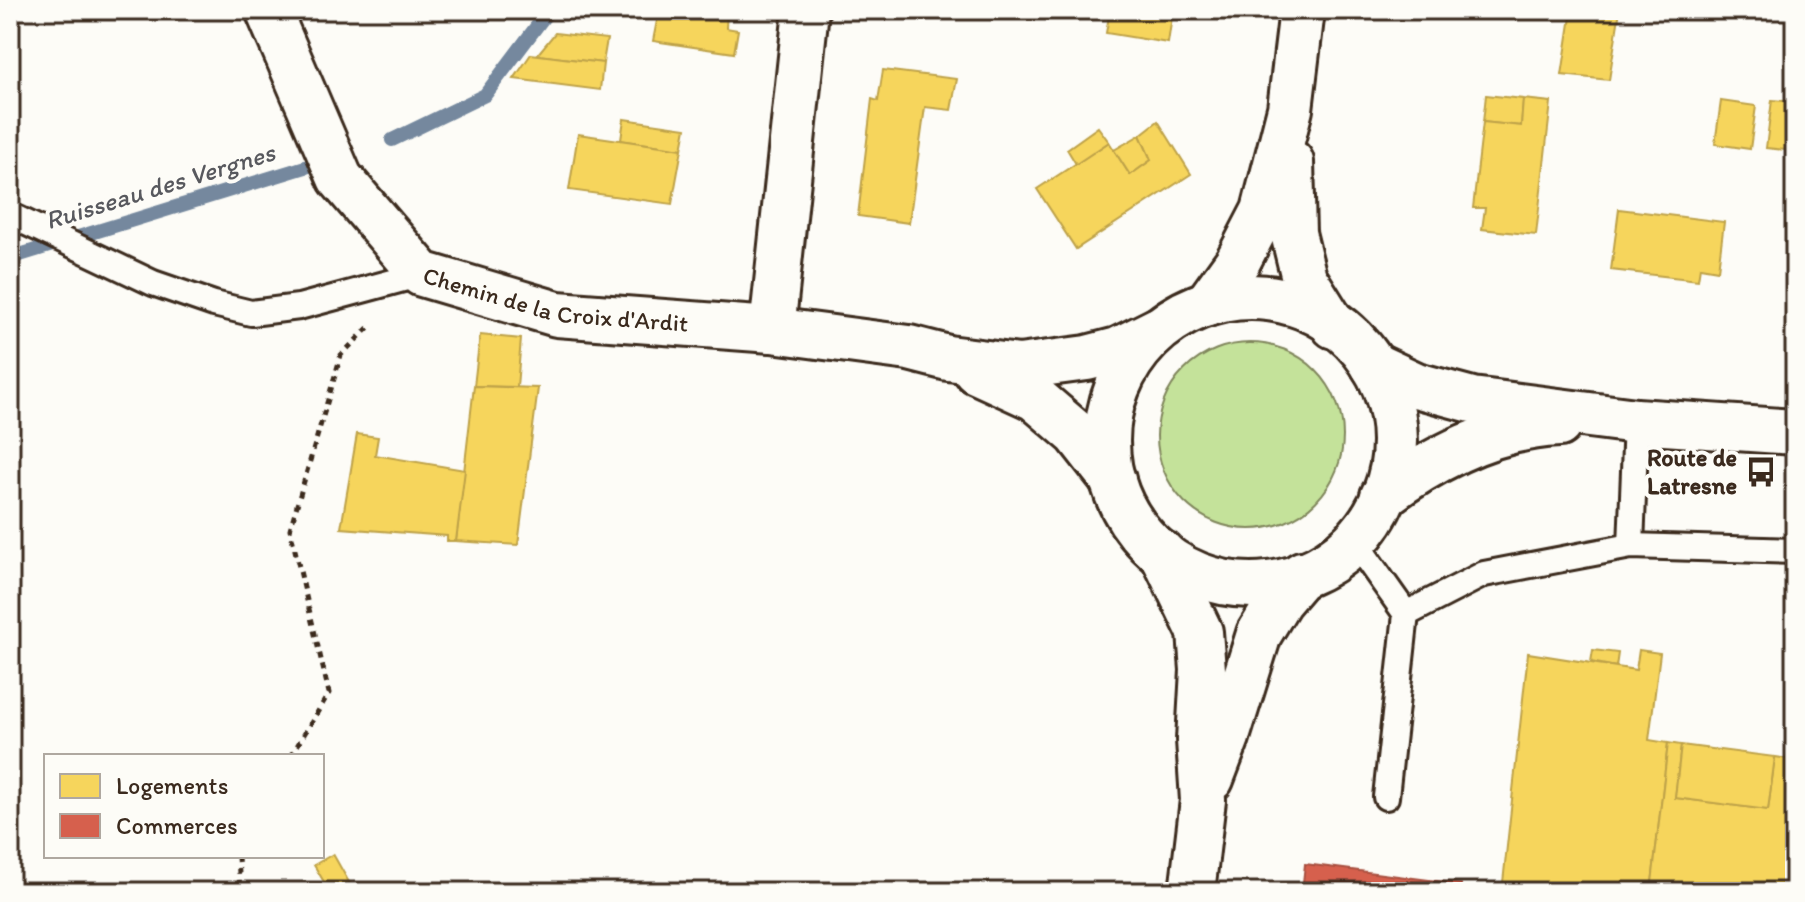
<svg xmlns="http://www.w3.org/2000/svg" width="1805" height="902" font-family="Itim,sans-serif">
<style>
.green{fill:#c4e29a;stroke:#80865c;stroke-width:2}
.homes{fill:#f6d55c;stroke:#bea249;stroke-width:2}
.shops{fill:#d6604d;stroke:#a8503f;stroke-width:2}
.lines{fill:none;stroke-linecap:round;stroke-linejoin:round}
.stream{stroke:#74889e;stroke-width:14}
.service-casing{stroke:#3b2a1e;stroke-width:30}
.minor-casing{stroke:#3b2a1e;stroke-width:50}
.tertiary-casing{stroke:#3b2a1e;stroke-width:50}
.path{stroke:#3b2a1e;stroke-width:5;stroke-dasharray:6 6;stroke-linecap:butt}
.service{stroke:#fdfcf7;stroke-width:24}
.minor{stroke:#fdfcf7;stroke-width:44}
.tertiary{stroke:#fdfcf7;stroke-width:44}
.labels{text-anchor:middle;stroke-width:8;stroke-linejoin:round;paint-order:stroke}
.street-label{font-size:24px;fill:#3b2a1e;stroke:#fdfcf7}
.poi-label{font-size:24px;font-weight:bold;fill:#3b2a1e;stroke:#fdfcf7;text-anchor:end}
.water-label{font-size:26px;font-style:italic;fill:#58595e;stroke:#fdfcf7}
</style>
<rect width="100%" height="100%" fill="#fdfcf7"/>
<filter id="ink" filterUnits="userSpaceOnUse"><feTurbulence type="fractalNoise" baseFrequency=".0125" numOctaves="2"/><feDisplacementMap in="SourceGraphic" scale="16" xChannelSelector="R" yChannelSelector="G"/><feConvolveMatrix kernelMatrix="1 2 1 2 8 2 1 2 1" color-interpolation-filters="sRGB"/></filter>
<g filter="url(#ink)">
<circle class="green" cx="1250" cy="436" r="93"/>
<g class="homes">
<polygon points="659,10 727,10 726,28 738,30 734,53 653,41"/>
<polygon points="1110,10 1173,10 1168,43 1106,33"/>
<polygon points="1572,10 1620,10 1609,80 1562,75"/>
<polygon points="555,33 607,39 603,63 537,55"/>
<polygon points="531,54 603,63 600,90 514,79"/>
<polygon points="883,70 957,79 951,110 925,107 909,223 858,216 872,99 878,101"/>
<polygon points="1486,95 1523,99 1521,126 1483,122"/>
<polygon points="1523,99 1551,102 1536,235 1482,229 1485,208 1473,208 1483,122 1521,126"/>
<polygon points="1772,100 1795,102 1795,151 1766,148"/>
<polygon points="1721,101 1756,106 1750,149 1715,144"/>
<polygon points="624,119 686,128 682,149 621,140"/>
<polygon points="1158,121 1191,174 1076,249 1037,189 1109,142 1130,175 1151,160 1140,135"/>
<polygon points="1098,127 1109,142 1076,164 1067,149"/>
<polygon points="578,134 682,149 672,204 569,190"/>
<polygon points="1140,135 1151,160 1130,175 1114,150"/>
<polygon points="1619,209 1724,222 1718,270 1700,267 1698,280 1611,270"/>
<polygon points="480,335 521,339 517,387 474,386"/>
<polygon points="474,386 538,388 518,545 456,541"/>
<polygon points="357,434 378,437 375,455 465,470 456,541 447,541 447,536 341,528"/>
<polygon points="1593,650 1618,653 1616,667 1591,662"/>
<polygon points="1639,650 1660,653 1649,740 1668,743 1651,892 1502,892 1528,653 1636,670"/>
<polygon points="1668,743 1681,745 1675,798 1768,810 1775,757 1795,760 1795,892 1651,892"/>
<polygon points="1681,745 1775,757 1768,810 1675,798"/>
<polygon points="333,854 350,884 335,892 330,892 314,865"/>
</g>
<polygon class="shops" points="1305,864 1461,884 1460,892 1302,892"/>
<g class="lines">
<g class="stream">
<polyline points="392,140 485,95 549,10"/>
<polyline points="10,258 325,161"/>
</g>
<g class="service-casing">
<g id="service">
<polyline points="10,215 153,283 214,304 251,313 299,307 422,274"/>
<polyline points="1355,542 1406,614 1386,797"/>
<polyline points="1631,546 1636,421"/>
<polyline points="1406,614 1484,574 1631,546 1795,551"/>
</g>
</g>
<g class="minor-casing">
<g id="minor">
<polyline points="772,330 806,10"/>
<polyline points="1373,365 1416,385 1472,400 1636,421 1795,432"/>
<path d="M 1383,496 C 1435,457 1493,427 1559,424"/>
</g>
</g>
<g class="tertiary-casing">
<g id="tertiary">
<path id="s1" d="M 268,10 L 340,178 L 422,274 L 557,314 L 772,330 L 909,348 L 948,358 L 1019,367 L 1087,358 L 1118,350 L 1158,330"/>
<polyline points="1291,162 1293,233 1304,278 1334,326"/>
<circle cx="1251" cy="441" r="144"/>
<polyline points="1207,304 1238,261 1264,211 1290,109 1302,10"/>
<polyline points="976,371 1035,398 1077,434 1113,480"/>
<polyline points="1162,553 1200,632 1203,670 1199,740 1203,800 1192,892"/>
<polyline points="1211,779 1227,737 1259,634 1279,601 1302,574"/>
</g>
</g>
<g class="path">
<polyline points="291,756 329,693 290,529 341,355 369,327"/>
<polyline points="238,856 240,892"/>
</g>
<use href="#service" class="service"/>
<use href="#minor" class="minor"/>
<use href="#tertiary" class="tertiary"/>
</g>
</g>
<defs>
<g id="bus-bare" transform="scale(2.4)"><path d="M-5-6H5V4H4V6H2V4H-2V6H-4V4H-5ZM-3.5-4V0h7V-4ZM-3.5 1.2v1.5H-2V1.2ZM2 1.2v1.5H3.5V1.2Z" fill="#3b2a1e" stroke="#fdfcf7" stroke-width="2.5" paint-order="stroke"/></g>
</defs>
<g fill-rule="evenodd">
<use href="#bus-bare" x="1761" y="472"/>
</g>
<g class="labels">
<g class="street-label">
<text dy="8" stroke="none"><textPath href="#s1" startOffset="446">Chemin de la Croix d'Ardit</textPath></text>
</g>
<g class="poi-label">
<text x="1737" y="466">Route de<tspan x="1737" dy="28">Latresne</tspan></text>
</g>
<g class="water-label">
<text transform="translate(160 186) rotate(-17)" y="9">Ruisseau des Vergnes</text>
</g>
</g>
<rect width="1805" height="902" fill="none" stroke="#fdfcf7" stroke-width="40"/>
<rect x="20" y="20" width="1765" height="862" fill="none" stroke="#3b2a1e" stroke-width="3" filter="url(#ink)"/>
<rect x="44" y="754" width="280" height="104" fill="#fdfcf7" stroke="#afa8a0" stroke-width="2"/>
<rect x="60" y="774" width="40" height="24" fill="#f6d55c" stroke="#afa8a0" stroke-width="2"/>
<text x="116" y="794" font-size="24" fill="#3b2a1e">Logements</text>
<rect x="60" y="814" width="40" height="24" fill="#d6604d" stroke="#afa8a0" stroke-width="2"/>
<text x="116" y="834" font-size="24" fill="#3b2a1e">Commerces</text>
</svg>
